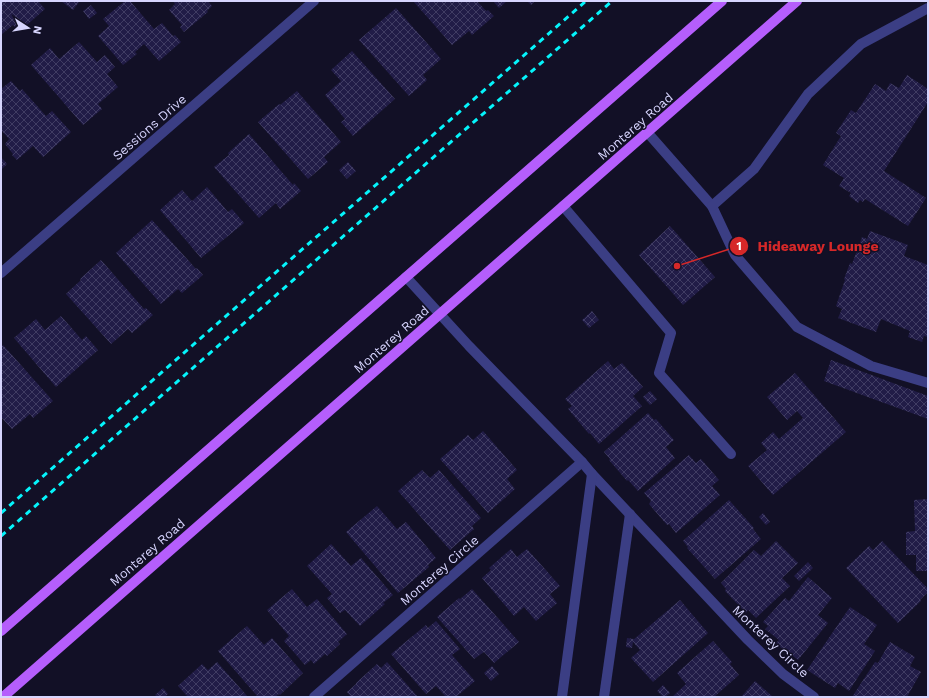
<svg xmlns="http://www.w3.org/2000/svg" width="929" height="698" font-family="'Work Sans',sans-serif">
<style>
.building{fill:url(#building-cross-hatch)}
.lines{fill:none;stroke-linecap:round;stroke-linejoin:round}
.service{stroke:#3b3e84;stroke-width:10}
.minor{stroke:#3b3e84;stroke-width:10}
.primary{stroke:#b55efc;stroke-width:10}
.rail{stroke:#05f4fb;stroke-width:3;stroke-dasharray:6 5;stroke-linecap:butt}
.labels{text-anchor:middle;stroke-width:3;stroke-linejoin:round;paint-order:stroke}
.street-label{font-size:13px;fill:#d7d5fe;stroke:#121026}
.leader{fill:none;stroke:#d62828;stroke-width:1.5}
.callout-dot{fill:#d62828;stroke:#121026;stroke-width:1.5}
.mark-label{font-size:12px;text-anchor:middle;font-weight:bold;fill:#fff}
.callout-label{font-size:14px;text-anchor:middle;font-weight:bold;fill:#d62828;stroke:#121026;stroke-width:3;stroke-linejoin:round;paint-order:stroke}
</style>
<defs>
<pattern id="building-cross-hatch" width="8" height="8" patternUnits="userSpaceOnUse"><rect width="8" height="8" fill="#211c47"/><path d="M0 0l8 8M0 8l8-8" fill="none" stroke="#403c63"/></pattern>
</defs>
<rect width="100%" height="100%" fill="#121026"/>
<g class="building">
<polygon points="1,1 38,1 45,9 19,32 13,25 1,35"/>
<polygon points="61,1 80,1 73,10"/>
<polygon points="125,1 130,1 154,29 162,23 173,36 175,35 181,42 159,61 144,44 135,52 137,54 123,65 98,36 109,26 103,19"/>
<polygon points="173,1 208,1 212,6 207,11 208,12 184,32 180,27 182,25 169,10 175,4"/>
<polygon points="413,1 477,1 486,11 488,10 494,16 472,35 469,31 452,45"/>
<polygon points="493,1 507,1 499,8"/>
<polygon points="527,1 535,1 531,5"/>
<polygon points="91,5 97,13 89,19 83,11"/>
<polygon points="396,8 441,59 423,75 427,80 409,96 359,40"/>
<polygon points="79,42 97,62 105,55 115,67 107,74 118,87 98,104 102,109 83,125 31,65 50,48 59,59"/>
<polygon points="352,51 395,99 353,136 341,122 345,119 325,95 341,81 331,70"/>
<polygon points="907,75 928,89 928,102 884,171 926,198 908,226 865,199 863,202 860,200 858,203 849,196 851,193 839,186 844,178 823,165 841,136 836,133 851,110 856,113 875,84 886,91 890,83 899,88"/>
<polygon points="11,81 20,91 22,89 46,116 52,111 71,132 43,157 33,146 17,160 12,155 13,154 5,144 9,139 1,130 1,108 2,107 1,105 1,89"/>
<polygon points="297,91 341,142 324,157 328,162 308,179 258,122 279,104 280,105"/>
<polygon points="249,134 293,185 294,183 301,191 280,209 276,203 259,218 214,167 229,155 228,153"/>
<polygon points="1,157 7,164 1,170"/>
<polygon points="348,162 356,171 347,179 339,170"/>
<polygon points="207,187 228,212 232,209 244,223 201,258 160,210 182,190 192,201"/>
<polygon points="152,220 196,269 197,268 203,275 182,293 178,289 161,304 116,253"/>
<polygon points="670,226 715,277 683,305 639,255"/>
<polygon points="870,231 908,245 904,256 928,265 928,337 924,336 922,342 908,337 910,331 881,319 876,332 838,318 842,309 836,306 845,280 844,279 850,263 852,264 862,237 867,239"/>
<polygon points="101,260 144,309 146,308 153,315 132,333 128,329 111,344 66,294 81,280 80,279"/>
<polygon points="592,311 599,320 589,328 582,320"/>
<polygon points="61,316 82,340 86,336 98,350 56,387 14,338 36,319 45,330"/>
<polygon points="3,345 53,401 33,418 30,414 12,429 1,417 1,347"/>
<polygon points="831,360 928,396 928,419 824,381"/>
<polygon points="608,361 614,369 622,363 643,387 633,396 642,406 599,444 590,433 589,434 568,409 572,406 565,399"/>
<polygon points="795,373 846,432 773,495 748,466 767,450 761,443 773,432 779,439 803,418 797,411 787,420 767,397"/>
<polygon points="650,391 657,399 650,405 643,397"/>
<polygon points="648,413 654,420 656,419 674,440 666,447 675,458 638,491 628,480 627,481 609,460 610,459 604,452"/>
<polygon points="483,431 517,470 507,479 515,489 488,513 440,459 468,435 473,440"/>
<polygon points="689,455 696,463 701,459 719,480 712,486 720,495 676,533 669,524 667,525 649,504 651,501 644,493"/>
<polygon points="422,470 430,478 439,470 481,518 472,526 474,529 450,550 398,491"/>
<polygon points="928,499 928,571 916,571 916,555 906,555 906,532 915,531 914,500"/>
<polygon points="729,500 754,528 753,529 761,539 715,579 687,548 688,547 683,541"/>
<polygon points="377,506 397,529 406,522 436,558 428,565 429,567 398,593 346,532"/>
<polygon points="763,513 770,522 766,525 759,517"/>
<polygon points="776,541 798,563 782,578 790,586 756,618 748,610 746,613 725,591 726,589 721,583 754,550 761,556"/>
<polygon points="882,541 928,589 928,592 920,600 921,601 898,623 846,568 869,546 873,550"/>
<polygon points="331,544 351,566 361,558 393,595 383,603 385,604 360,626 345,610 340,613 327,598 332,594 307,566"/>
<polygon points="511,549 517,557 527,549 560,586 550,594 557,603 536,621 524,607 514,616 482,578 491,570 489,568"/>
<polygon points="808,562 813,568 799,581 794,576"/>
<polygon points="808,577 832,598 818,615 828,623 798,660 788,652 787,653 776,643 779,640 765,629 768,626 763,622 785,598 789,601"/>
<polygon points="292,589 307,607 317,599 347,634 338,642 340,644 327,656 325,654 314,664 311,660 305,665 284,641 289,636 267,610"/>
<polygon points="472,589 519,642 494,663 484,652 474,659 437,617 459,598 460,599"/>
<polygon points="680,600 708,633 653,682 631,658 640,650 633,642 632,648 626,647 627,638 634,639 633,640"/>
<polygon points="850,607 877,625 864,644 875,651 849,691 838,683 835,688 807,670"/>
<polygon points="436,621 460,649 452,655 475,681 456,697 446,697 436,686 426,694 391,654 426,625 428,628"/>
<polygon points="247,626 264,645 272,638 303,673 280,695 279,694 275,697 258,697 218,651"/>
<polygon points="713,641 732,662 730,664 739,675 714,697 672,697 686,684 677,673"/>
<polygon points="890,642 915,657 910,666 921,672 907,697 852,697 875,662 878,663"/>
<polygon points="217,662 248,697 188,697 178,686 202,664 208,670"/>
<polygon points="387,662 418,697 351,697 347,692 356,684 356,683 377,664 381,668"/>
<polygon points="492,666 499,674 491,681 484,673"/>
<polygon points="755,681 773,697 741,697"/>
<polygon points="663,685 670,693 665,697 663,697 657,691"/>
<polygon points="163,688 168,694 165,697 158,697 155,695"/>
</g>
<g class="lines">
<polyline class="service" points="563,206 671,333 659,373 731,454"/>
<g class="minor">
<polyline points="647,132 712,206 735,255 797,327 871,366 928,383"/>
<polyline points="712,206 754,169 808,94 861,44 928,8"/>
<polyline points="1,273 314,1"/>
<polyline points="406,277 469,346 582,462 592,474 748,640 783,674 814,697"/>
<polyline points="314,697 582,462"/>
<polyline points="562,697 592,474"/>
<polyline points="604,697 630,514"/>
</g>
<g class="primary">
<polyline points="1,631 722,1"/>
<polyline points="3,697 797,1"/>
</g>
<g class="rail">
<polyline points="1,513 586,1"/>
<polyline points="1,536 612,1"/>
</g>
</g>
<g class="labels">
<g class="street-label">
<text transform="translate(635 126) rotate(-41)" y="5">Monterey Road</text>
<text transform="translate(149 127) rotate(-41)" y="5">Sessions Drive</text>
<text transform="translate(391 339) rotate(-41)" y="5">Monterey Road</text>
<text transform="translate(147 552) rotate(-41)" y="5">Monterey Road</text>
<text transform="translate(439 570) rotate(-41)" y="5">Monterey Circle</text>
<text transform="translate(771 641) rotate(43)" y="5">Monterey Circle</text>
</g>
</g>
<path class="leader" d="M677 266L739 246"/>
<g class="callout-dot">
<circle cx="677" cy="266" r="4"/>
<circle cx="739" cy="246" r="10"/>
</g>
<g class="mark-label">
<text x="739" y="250">1</text>
</g>
<g class="callout-label">
<text x="818" y="251">Hideaway Lounge</text>
</g>
<rect width="929" height="698" fill="none" stroke="#d7d5fe" stroke-width="4"/>
<g transform="translate(28 28) rotate(102)" stroke="#121026" stroke-width="3" paint-order="stroke">
<path d="M0-3L7 15L0 10L-7 15Z" fill="#d7d5fe"/>
<text y="-6" font-size="11" font-weight="bold" text-anchor="middle" fill="#d7d5fe">N</text>
</g>
</svg>
